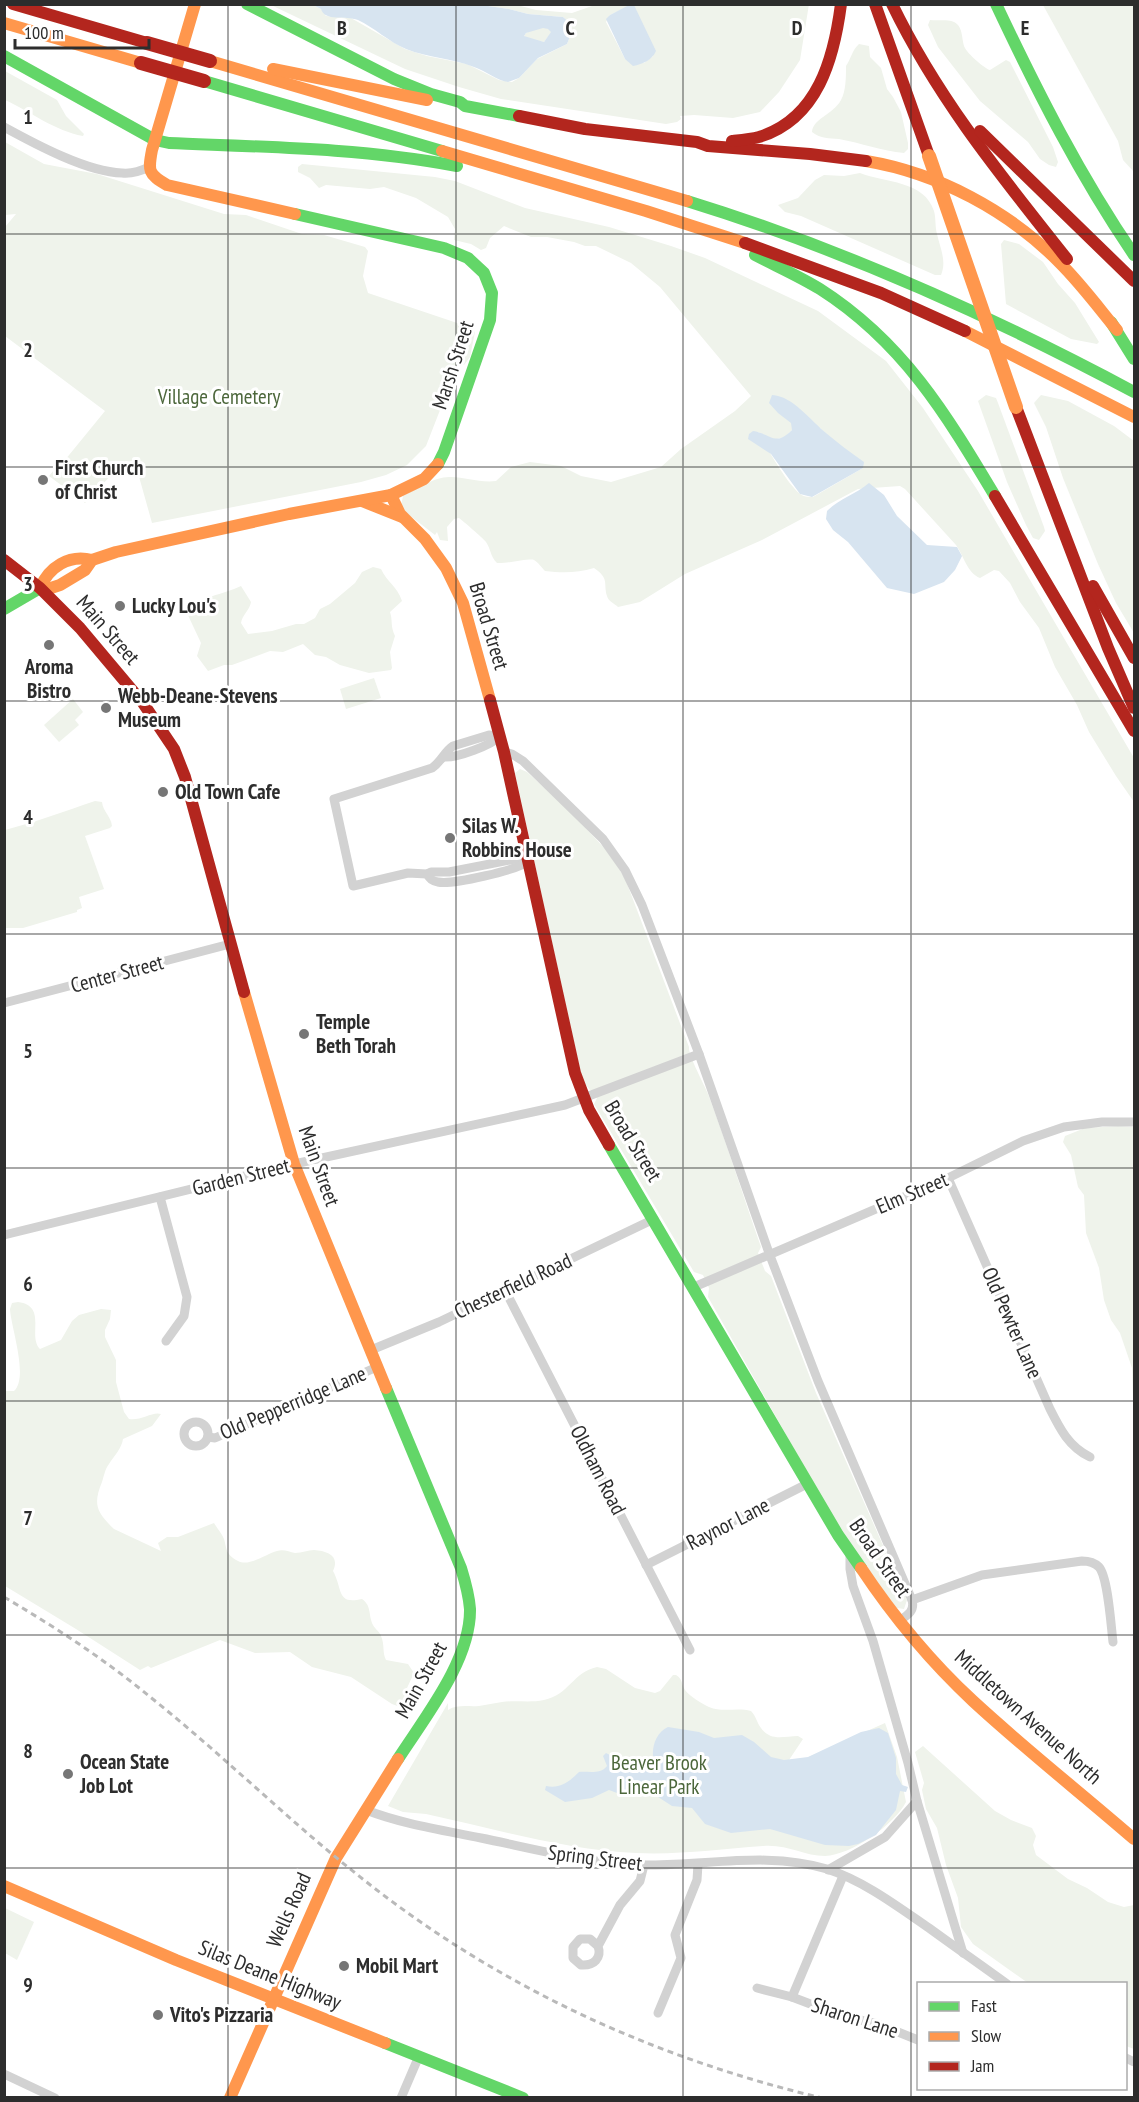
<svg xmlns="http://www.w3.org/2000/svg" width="1139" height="2102" font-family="'PT Sans Narrow',sans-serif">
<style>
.green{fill:#eff3eb;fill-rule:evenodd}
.water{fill:#d7e4f0;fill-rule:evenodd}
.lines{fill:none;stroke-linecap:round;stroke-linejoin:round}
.street{stroke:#d2d2d2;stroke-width:9}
.fast{stroke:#63d668;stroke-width:12}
.slow{stroke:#ff974d;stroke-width:12}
.jam{stroke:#b3261e;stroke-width:12}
.rail{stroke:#b9b9b9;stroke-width:3;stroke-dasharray:6 4.5;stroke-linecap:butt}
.slow-bridge{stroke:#ff974d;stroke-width:14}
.jam-bridge{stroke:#b3261e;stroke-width:14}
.grid{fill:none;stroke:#2d2d2d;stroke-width:1.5;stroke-opacity:0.55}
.poi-dot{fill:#767676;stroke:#fff;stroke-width:2}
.labels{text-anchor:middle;stroke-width:6;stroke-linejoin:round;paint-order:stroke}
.street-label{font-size:21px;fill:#2d2d2d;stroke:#fff}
.park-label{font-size:21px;fill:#4c673b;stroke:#fff}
.poi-label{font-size:21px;font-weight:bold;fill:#2d2d2d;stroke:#fff;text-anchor:start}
.grid-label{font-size:20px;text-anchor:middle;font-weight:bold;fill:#2d2d2d;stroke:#fff;stroke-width:6;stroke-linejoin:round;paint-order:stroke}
</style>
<rect width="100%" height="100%" fill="#fff"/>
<g class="green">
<polygon points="809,4 800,60 779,92 760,112 733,118 694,115 680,116 681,119 677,122 666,124 501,99 459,87 405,69 271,5 313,5 321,9 326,16 351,18 405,49 427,56 467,64 499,80 512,82 519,78 537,59 567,44 571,34 570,23 563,17 528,14 509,9 481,5 517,5 536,10 572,13 592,6 631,5 610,15 606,22 625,59 644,63 653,56 633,5"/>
<polygon points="1043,5 1134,5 1134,172 1123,160 1118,141"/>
<path d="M 930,20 C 937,21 947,19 954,22 C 964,27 961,40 965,48 C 967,53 985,69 990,70 L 1006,60 L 1010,62 L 1053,147 L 1058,162 L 1056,167 L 1049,165 L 1040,159 L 1028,142 L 980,101 L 938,47 L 928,25 Z"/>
<polygon points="537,28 546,28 551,30 551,33 544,42 527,39 524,36 526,33"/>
<path d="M 859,44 L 869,46 L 870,57 L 881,68 L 887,89 L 893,97 L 901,112 L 908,143 L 908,149 L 904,153 C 882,151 861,143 839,139 C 829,138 821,139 812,132 C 813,118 833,115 841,100 C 846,91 846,77 846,66 C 851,59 852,50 859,44 Z"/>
<path d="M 5,71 L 57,100 L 66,116 L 84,134 L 83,136 C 55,131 31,112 5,100 Z"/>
<polygon points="5,142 44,164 97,174 224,214 246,215 302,234 324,235 365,247 368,251 363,276 368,293 469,327 475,332 470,357 464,365 458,364 426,446 407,465 386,475 361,482 152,523 138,473 132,467 116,470 85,503 49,476 54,470 56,471 105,411 5,336 5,227 16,214 5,215"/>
<path d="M 302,164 L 435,177 L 455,181 L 525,208 L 609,227 L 671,246 L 705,258 L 818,311 L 886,361 L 923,408 L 978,491 L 1134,758 L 1134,802 L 1116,776 L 1089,732 L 1077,705 L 1055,667 L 1039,628 L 1020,602 L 1010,583 L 999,571 L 994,570 L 980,578 C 967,573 964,556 956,545 L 905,489 L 900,486 L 858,489 L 762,540 L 685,574 L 640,602 L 618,607 C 615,604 608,601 607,596 C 603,583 610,579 594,568 C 577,573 563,573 545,571 C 542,568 538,562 534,560 C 530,558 505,564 497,563 C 490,556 491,549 486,542 C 483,538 463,521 459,518 L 454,519 L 447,527 L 448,541 L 440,540 L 437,532 L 435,535 L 404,511 L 401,506 L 403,496 C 417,489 435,476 451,477 C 465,477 480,483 496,481 L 511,467 L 530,462 L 561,466 L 581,476 L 611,482 L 661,467 L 681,449 L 735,411 L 751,396 L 660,287 L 631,263 L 596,246 L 585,246 L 574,242 L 547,237 L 531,237 L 504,226 L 490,238 L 486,248 L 481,250 L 471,244 L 454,240 L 455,229 L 448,217 L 416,198 L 384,187 L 370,189 L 326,185 L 319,188 L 310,178 L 298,172 L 298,167 ZM 820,428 L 863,468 L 813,497 C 808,497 803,497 799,493 C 786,482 767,448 758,432 L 772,439 L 777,439 L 785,437 L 792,430 Z"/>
<path d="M 860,173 C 885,183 924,180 934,211 C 936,218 935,227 937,234 C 940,248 947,261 941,275 L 935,275 L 801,216 L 785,212 L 778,205 L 798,198 L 815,180 L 824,175 L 844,176 Z"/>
<polygon points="1004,240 1019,244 1043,262 1058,284 1075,303 1099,342 1097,344 1071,339 1006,304 1001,244"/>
<polygon points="986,395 996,398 998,403 1044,527 1045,531 1039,540 1033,538 1026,525 1007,482 978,401"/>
<polygon points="1041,395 1068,401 1114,426 1134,441 1134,633 1116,603 1098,564 1063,478 1046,427 1034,403"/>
<path d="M 373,567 L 381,569 C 387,582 397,586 402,601 L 390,612 C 393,621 390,625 395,636 L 390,652 L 392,668 L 391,670 L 369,673 L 340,665 L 326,657 L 315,655 L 303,644 L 283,652 L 270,651 L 232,665 L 224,665 L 208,671 L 197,656 L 201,643 L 186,611 C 200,596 223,595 241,586 L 251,602 C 250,610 242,615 241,623 L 248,634 L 272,631 L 296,624 L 304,624 L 315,618 L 320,609 L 330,604 L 355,583 L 362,572 Z"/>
<polygon points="374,678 381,698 346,709 340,689"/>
<polygon points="73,699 83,712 75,720 79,725 59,742 44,725"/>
<path d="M 520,769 L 527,772 L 569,810 L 606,850 L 617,865 L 626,881 L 689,1047 C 688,1055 704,1084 708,1094 C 727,1144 743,1196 761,1247 L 758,1253 L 765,1271 L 771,1276 L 816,1393 L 907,1600 L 904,1609 L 897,1608 L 887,1597 L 839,1528 L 708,1297 L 709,1288 L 703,1275 L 694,1272 L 594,1104 L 597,1098 L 585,1084 L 581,1074 L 515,773 Z"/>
<path d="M 95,801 L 102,802 C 103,812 111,816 112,826 L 110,828 L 85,836 L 104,889 L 79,897 L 82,908 L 77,910 L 77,912 L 23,928 L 5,928 L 5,830 C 36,822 65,811 95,801 Z"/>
<polygon points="1118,1126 1134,1127 1134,1405 1133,1401 1132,1368 1120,1333 1111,1320 1104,1300 1099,1268 1086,1233 1084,1195 1078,1187 1071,1155 1063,1142 1065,1136 1085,1128"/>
<path d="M 18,1302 C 48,1306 27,1336 40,1349 L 61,1340 L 72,1321 L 79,1315 L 101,1309 L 111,1310 L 110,1319 L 105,1330 L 105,1337 L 116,1360 L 116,1382 L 124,1412 L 129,1419 C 141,1421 153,1411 161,1414 L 152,1426 L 123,1439 C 122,1448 114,1456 109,1464 C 105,1469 104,1476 102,1482 C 93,1504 96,1512 114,1529 L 161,1551 L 158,1543 L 167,1537 L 178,1537 L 214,1523 C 217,1528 222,1534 224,1539 C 227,1549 225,1554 238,1561 C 249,1567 266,1554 277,1551 C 284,1549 289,1552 295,1553 C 302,1553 308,1550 314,1550 C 328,1551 340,1556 333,1571 C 343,1589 336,1605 362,1599 C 372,1606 368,1615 373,1625 C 375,1629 380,1632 381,1636 C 385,1645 382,1652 386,1660 L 408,1664 L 414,1673 L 407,1688 C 411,1695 407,1700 403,1708 L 392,1704 L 351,1677 L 312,1667 L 290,1652 L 255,1653 L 220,1640 L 151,1668 L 148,1666 L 140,1670 L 76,1629 L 5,1586 L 4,1391 L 14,1391 C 29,1377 11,1328 10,1309 L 12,1303 Z"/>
<path d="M 597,1667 L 606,1669 L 635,1688 L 655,1693 L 660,1691 L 673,1675 L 676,1675 C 683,1679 681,1684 685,1690 C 689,1696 703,1704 709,1707 C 723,1713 737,1707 751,1711 C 756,1716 757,1723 761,1728 C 771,1742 784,1736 798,1736 L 803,1739 L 789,1760 L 793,1764 L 885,1723 L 897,1757 L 906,1802 C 894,1825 851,1855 825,1856 C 804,1856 787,1844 763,1846 C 720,1849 679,1855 636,1853 C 565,1850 495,1829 426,1814 L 403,1812 L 388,1806 L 448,1703 L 448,1710 C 458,1704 468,1707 479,1706 C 487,1705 494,1703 502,1702 C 516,1700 530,1703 544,1700 C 569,1695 573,1672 597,1667 Z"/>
<polygon points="923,1746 995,1811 1011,1820 1032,1828 1036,1836 1033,1845 1036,1855 1068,1879 1087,1888 1108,1902 1124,1907 1134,1905 1134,2049 1126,2046 1126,1984 1028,1983 973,1944 961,1927 958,1898 946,1865 937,1828 926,1809 922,1790 924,1783 915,1752"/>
<polygon points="5,1908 34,1922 17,1960 5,1953"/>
</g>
<g class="water">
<path d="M 631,4 L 634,5 L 656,51 C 652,60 643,64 633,66 L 625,59 L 606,19 L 610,15 Z"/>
<path d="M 313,5 L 481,5 L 509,9 L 528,14 L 563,17 L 570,23 L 571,34 L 567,44 L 538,58 L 519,78 L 508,82 C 496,80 486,71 474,67 C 452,58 428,58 406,49 C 389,42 375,28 358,20 C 345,15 325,22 321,9 ZM 543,28 L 548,29 L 551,32 L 544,42 L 524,36 L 526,33 Z"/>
<path d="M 772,395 C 793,396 811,421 826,433 C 838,443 851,453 864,462 L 863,468 L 812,497 L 800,494 L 771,454 L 748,439 L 749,434 L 753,431 C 772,434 775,447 792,430 L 791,423 L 778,413 L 769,403 Z"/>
<path d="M 869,483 L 884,495 L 897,516 L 927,545 L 957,547 L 962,556 L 955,570 L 944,582 L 914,594 L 887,588 L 848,542 L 833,530 L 826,519 L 827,511 C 839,499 856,494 869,483 Z"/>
<path d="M 668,1727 L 699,1732 L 714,1738 L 742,1735 L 754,1742 L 771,1757 L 784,1760 L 808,1757 L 861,1732 L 879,1728 L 888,1733 L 896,1758 L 896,1774 L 902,1785 L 908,1787 L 906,1792 L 900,1791 L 896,1810 L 876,1835 L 858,1844 L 849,1846 L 825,1845 L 770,1829 L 731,1833 L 705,1824 L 692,1808 L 672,1806 L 655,1795 L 641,1794 L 625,1796 L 609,1790 L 592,1798 L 565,1802 L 545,1790 L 546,1786 C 560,1789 569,1782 579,1772 C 588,1771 600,1775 607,1766 L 603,1756 L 606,1753 L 634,1767 L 652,1771 L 660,1762 L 653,1756 C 652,1745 657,1732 668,1727 Z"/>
</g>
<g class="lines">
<g class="street">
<path d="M 4,127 C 35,144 87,172 122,173 C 132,174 141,171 149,167"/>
<path d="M 500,736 L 489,735 L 453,746 C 444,752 442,761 432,768 L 334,799 L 353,886 L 408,873 L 427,874 L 431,872 L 449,872 L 515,859 L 528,861"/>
<path d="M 504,752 L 512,754 L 523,761 L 603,839 L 625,870 L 642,905 L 699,1054 L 769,1253 L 818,1381 L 912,1600 C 915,1611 908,1615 899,1621"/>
<path d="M 444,757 C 457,758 492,745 500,736"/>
<path d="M 427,874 C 430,879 432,881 438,882 C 451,885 519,870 528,861"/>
<polyline points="4,1003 230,944"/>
<path d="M 948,1178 L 1050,1409 C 1060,1429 1069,1447 1090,1457"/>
<polyline points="160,1197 187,1297 184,1316 166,1341"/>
<polyline points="4,1235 285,1166 565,1105 699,1054"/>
<polyline points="694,1287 948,1178 1023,1141 1064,1127 1102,1122 1134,1122"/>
<polyline points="505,1290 690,1650"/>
<polyline points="371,1350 439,1322 654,1219"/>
<circle cx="196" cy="1434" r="12"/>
<polyline points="208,1437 215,1438 377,1367"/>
<polyline points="850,1555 850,1569 853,1586 873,1641 908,1763 917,1801 963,1953"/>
<polyline points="646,1565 809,1483"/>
<path d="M 912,1600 L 982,1575 L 1082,1561 C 1089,1561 1094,1562 1099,1567 C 1108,1577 1111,1626 1113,1642"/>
<path d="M 366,1810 C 402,1824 442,1830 481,1838 C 535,1849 590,1864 646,1865 C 707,1866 767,1851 827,1869 C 864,1881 897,1906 929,1928 C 955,1947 981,1965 1007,1984"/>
<polyline points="828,1870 885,1837 917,1801"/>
<path d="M 598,1946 L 590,1939 L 580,1939 L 573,1947 L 573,1958 L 581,1965 C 594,1966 602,1958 598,1946 L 620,1905 L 640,1881 L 644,1865"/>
<polyline points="757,1988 792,1997 842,2016 878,2024 918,2040"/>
<polyline points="792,1997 843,1876"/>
<polyline points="658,2013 681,1958 675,1935 697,1880 698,1864"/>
<polyline points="1126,2058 1134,2062"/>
<polyline points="4,2074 55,2098"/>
<polyline points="401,2098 419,2056"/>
</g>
<g class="fast">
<polyline points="247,4 394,79 431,94 460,102 465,106 519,116"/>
<path d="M 996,4 C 1037,91 1080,176 1134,255"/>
<path d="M 4,56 L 155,140 L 169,143 C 266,147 362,148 457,166"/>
<polyline points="204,81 442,151"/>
<path d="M 687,201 C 843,249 990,315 1134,392"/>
<polyline points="295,214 444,248 468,258 484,273 492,293 490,320 444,452 438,464"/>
<path d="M 755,255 C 776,266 799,276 820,289 C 903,342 946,414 995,496"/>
<polyline points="1111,322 1134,359"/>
<polyline points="4,609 40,588"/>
<polyline points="609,1145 838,1535 861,1568"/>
<path d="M 386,1388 L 461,1568 C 465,1581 469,1595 470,1609 C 471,1660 425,1717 398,1759"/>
<polyline points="385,2043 523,2098"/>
</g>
<g class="slow">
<path d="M 195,4 L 152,150 C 148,171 148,174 167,185 L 295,214"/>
<polyline points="4,23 141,63"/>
<polyline points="210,61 687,201"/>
<polyline points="273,69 427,100"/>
<polyline points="442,151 646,211 745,243"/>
<path d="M 866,161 C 938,173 1009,211 1060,263 C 1081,284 1098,307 1117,330"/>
<polyline points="965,331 1134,417"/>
<polyline points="391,495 400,514 425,539 446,568 463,603 490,700"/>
<polyline points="362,501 402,517"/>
<polyline points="40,588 51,588 60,585 85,570 92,560 116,552 289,514 391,495 424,479 438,464"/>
<path d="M 40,588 C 49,567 69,554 92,560"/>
<polyline points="244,992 294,1164 386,1388"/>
<path d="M 861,1568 C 893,1616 931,1662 973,1701 C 1025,1749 1081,1793 1134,1839"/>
<polyline points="4,1886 176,1960 385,2043"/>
<polyline points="230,2098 336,1858 398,1759"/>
</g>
<g class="jam">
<polyline points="13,4 147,43"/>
<polyline points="875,4 929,156"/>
<path d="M 892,4 C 938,99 1002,177 1067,259"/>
<polyline points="519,116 585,129 697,142 708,146 810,154 866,161"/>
<polyline points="980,131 1134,281"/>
<path d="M 732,141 C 741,140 751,139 759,137 C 818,119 834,58 841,4"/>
<polyline points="745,243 881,293 965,331"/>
<polyline points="1016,407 1108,648 1134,708"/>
<polyline points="995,496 1134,731"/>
<polyline points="4,560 40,588 80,628 143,703 174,749 185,777 244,992"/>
<polyline points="1093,586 1134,658"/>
<polyline points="490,700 504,752 575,1073 589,1110 609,1145"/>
</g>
<path class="rail" d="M 4,1597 C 55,1627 104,1659 149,1696 C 223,1755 290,1822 364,1880 C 499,1987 654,2058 822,2098"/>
<polyline class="slow-bridge" points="929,156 1016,407"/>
<g class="jam-bridge">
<polyline points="147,43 210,61"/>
<polyline points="141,63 204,81"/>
</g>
</g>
<path class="grid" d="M 228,4 L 228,2098M 456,4 L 456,2098M 683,4 L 683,2098M 911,4 L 911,2098M 4,234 L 1134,234M 4,467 L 1134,467M 4,701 L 1134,701M 4,934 L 1134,934M 4,1168 L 1134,1168M 4,1401 L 1134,1401M 4,1635 L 1134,1635M 4,1868 L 1134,1868"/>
<g class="poi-dot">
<circle cx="43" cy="480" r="6"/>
<circle cx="120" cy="606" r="6"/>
<circle cx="49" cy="645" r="6"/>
<circle cx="106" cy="708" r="6"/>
<circle cx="163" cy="792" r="6"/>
<circle cx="450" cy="838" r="6"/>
<circle cx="304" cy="1034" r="6"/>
<circle cx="68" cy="1774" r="6"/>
<circle cx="344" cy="1966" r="6"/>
<circle cx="158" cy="2015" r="6"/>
</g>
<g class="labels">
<g class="street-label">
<text transform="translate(453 365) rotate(-72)" y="7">Marsh Street</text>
<text transform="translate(489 626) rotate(73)" y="7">Broad Street</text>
<text transform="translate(108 630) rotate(49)" y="7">Main Street</text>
<text transform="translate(117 974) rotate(-15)" y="7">Center Street</text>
<text transform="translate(633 1141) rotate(59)" y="7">Broad Street</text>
<text transform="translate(319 1166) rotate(70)" y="7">Main Street</text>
<text transform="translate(241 1177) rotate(-14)" y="7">Garden Street</text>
<text transform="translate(912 1193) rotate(-23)" y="7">Elm Street</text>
<text transform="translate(513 1286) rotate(-25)" y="7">Chesterfield Road</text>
<text transform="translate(1012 1323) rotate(66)" y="7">Old Pewter Lane</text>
<text transform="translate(293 1403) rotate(-23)" y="7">Old Pepperridge Lane</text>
<text transform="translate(598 1470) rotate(63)" y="7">Oldham Road</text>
<text transform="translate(728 1524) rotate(-27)" y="7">Raynor Lane</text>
<text transform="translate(880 1558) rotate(55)" y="7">Broad Street</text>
<text transform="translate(421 1680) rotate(-61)" y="7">Main Street</text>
<text transform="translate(1028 1717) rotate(42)" y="7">Middletown Avenue North</text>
<text transform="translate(595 1858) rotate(7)" y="7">Spring Street</text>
<text transform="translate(289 1910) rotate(-66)" y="7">Wells Road</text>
<text transform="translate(270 1975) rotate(22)" y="7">Silas Deane Highway</text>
<text transform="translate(855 2018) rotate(18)" y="7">Sharon Lane</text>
</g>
<g class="park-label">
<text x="219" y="404">Village Cemetery</text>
<text x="659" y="1770">Beaver Brook<tspan x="659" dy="24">Linear Park</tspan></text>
</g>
<g class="poi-label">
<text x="55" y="475">First Church<tspan x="55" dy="24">of Christ</tspan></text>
<text x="132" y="613">Lucky Lou's</text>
<text x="49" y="674" text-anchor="middle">Aroma<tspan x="49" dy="24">Bistro</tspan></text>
<text x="118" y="703">Webb-Deane-Stevens<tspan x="118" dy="24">Museum</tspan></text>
<text x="175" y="799">Old Town Cafe</text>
<text x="462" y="833">Silas W.<tspan x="462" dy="24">Robbins House</tspan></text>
<text x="316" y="1029">Temple<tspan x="316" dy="24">Beth Torah</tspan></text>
<text x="80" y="1769">Ocean State<tspan x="80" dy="24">Job Lot</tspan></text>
<text x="356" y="1973">Mobil Mart</text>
<text x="170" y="2022">Vito's Pizzaria</text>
</g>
</g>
<g class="grid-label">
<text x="342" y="35">B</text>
<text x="570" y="35">C</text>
<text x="797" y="35">D</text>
<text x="1025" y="35">E</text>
<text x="28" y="124">1</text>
<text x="28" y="357">2</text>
<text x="28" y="591">3</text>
<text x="28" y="824">4</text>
<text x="28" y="1058">5</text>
<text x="28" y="1291">6</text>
<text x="28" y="1525">7</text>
<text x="28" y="1758">8</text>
<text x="28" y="1992">9</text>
</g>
<rect width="1139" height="2102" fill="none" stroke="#2d2d2d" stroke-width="12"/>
<rect x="917" y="1982" width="210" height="108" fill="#ffffff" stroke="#ababab" stroke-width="1.5"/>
<rect x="929" y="2002" width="30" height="9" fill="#63d668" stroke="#ababab" stroke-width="1.5"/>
<text x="971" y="2012" font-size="18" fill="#2d2d2d">Fast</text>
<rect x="929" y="2032" width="30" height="9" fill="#ff974d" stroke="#ababab" stroke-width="1.5"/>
<text x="971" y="2042" font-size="18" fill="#2d2d2d">Slow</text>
<rect x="929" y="2062" width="30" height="9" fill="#b3261e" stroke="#ababab" stroke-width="1.5"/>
<text x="971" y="2072" font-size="18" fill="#2d2d2d">Jam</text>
<path d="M15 39v9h134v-9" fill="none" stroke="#2d2d2d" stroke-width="3"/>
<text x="24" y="39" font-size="18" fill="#2d2d2d" stroke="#ffffff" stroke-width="4.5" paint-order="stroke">100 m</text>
</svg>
